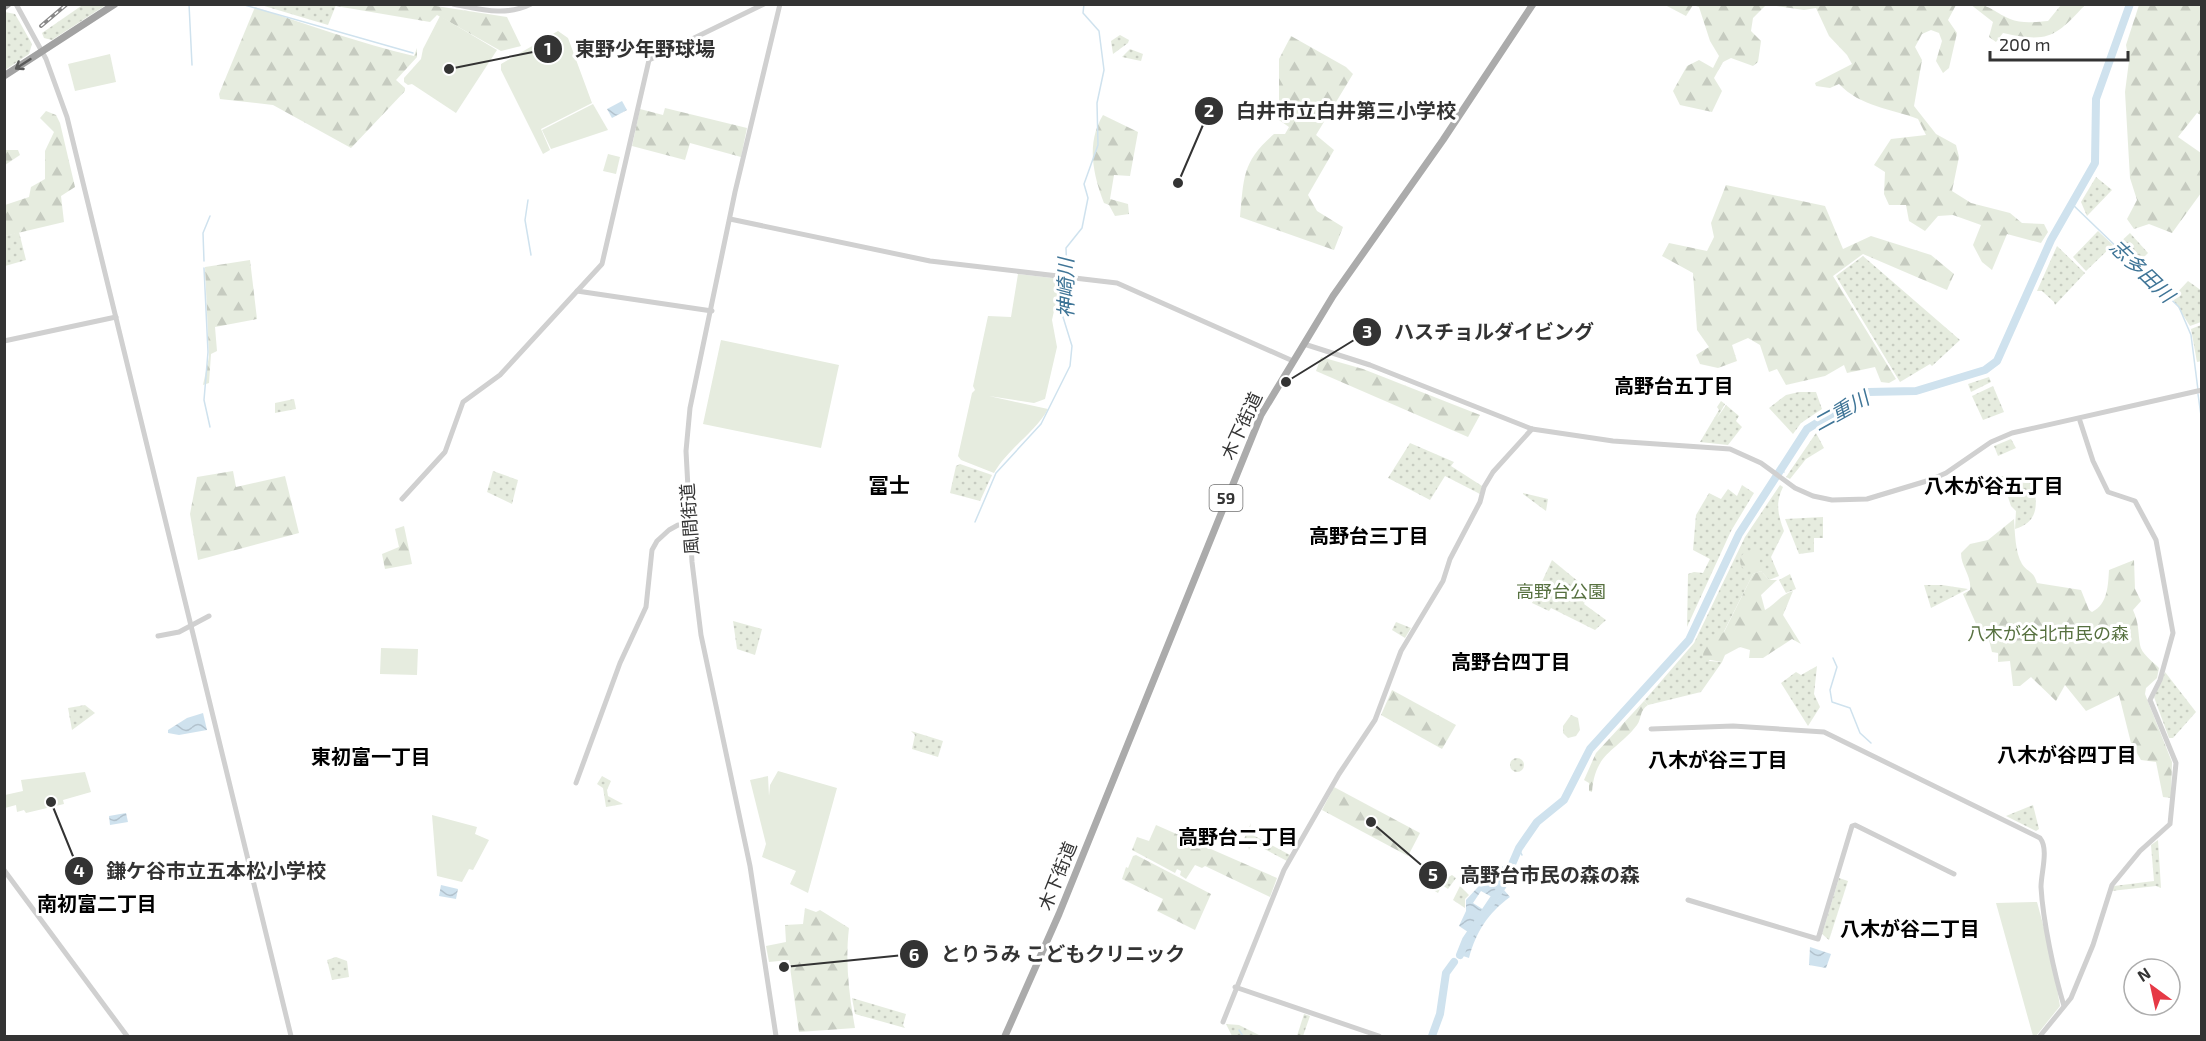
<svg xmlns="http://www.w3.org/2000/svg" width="2206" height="1041" font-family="'Exo 2','Noto Sans JP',sans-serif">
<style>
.grass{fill:url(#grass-dots)}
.forest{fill:url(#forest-firs)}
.pitch{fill:#e6ecdf}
.water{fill:url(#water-waves)}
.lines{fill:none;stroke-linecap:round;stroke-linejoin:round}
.stream{stroke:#cfe2ee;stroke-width:1.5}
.river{stroke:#cfe2ee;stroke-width:8}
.tertiary{stroke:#d0d0d0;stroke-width:5}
.primary{stroke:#ababab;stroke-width:7}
.trunk{stroke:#a2a2a2;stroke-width:7}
.rail-casing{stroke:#888;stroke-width:4}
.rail{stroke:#fff;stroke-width:1.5;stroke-dasharray:4.5;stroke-linecap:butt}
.oneway{stroke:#5a5a5a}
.labels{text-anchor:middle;stroke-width:6;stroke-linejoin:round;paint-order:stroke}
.shield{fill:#fff;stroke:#707070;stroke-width:1.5}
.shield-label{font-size:16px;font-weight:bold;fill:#333}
.street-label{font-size:18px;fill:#333;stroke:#fff}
.park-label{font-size:18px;fill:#56703f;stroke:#fff}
.water-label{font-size:20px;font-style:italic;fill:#3f7597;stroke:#fff}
.neighbourhood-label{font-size:20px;font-weight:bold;fill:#000;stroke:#fff}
.quarter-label{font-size:21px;font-weight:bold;fill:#000;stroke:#fff}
.leader{fill:none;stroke:#333;stroke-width:2}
.callout-dot{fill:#333;stroke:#fff;stroke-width:2}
.mark-label{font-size:18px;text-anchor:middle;font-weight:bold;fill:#fff}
.callout-label{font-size:20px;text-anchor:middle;font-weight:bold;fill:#333;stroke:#fff;stroke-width:6;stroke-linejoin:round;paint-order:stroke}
</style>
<defs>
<pattern id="grass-dots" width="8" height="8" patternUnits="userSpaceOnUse" patternTransform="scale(1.5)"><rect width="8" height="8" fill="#e6ecdf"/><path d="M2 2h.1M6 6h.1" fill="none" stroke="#c6cbc0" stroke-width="1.8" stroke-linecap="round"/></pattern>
<pattern id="forest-firs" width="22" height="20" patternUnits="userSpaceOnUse" patternTransform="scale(1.5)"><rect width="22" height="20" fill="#e6ecdf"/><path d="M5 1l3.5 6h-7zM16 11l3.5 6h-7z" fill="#c6cbc0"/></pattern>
<pattern id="water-waves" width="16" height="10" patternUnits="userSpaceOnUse" patternTransform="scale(1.5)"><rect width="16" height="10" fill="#cfe2ee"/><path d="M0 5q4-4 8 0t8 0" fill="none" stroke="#b2c2cd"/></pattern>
</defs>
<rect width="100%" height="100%" fill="#fff"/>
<g class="grass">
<polygon points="84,4 106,5 52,40 44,38 42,33"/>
<polygon points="261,5 336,5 328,25"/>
<polygon points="5,12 15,14 32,44 29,54 5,70"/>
<polygon points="1120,35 1129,40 1128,43 1113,54 1111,41"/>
<polygon points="1130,49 1143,54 1141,61 1122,57"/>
<polygon points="2096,177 2112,190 2087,216 2081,202"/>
<polygon points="2098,231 2113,245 2086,271 2073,257"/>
<polygon points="19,232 26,260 5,266 5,236"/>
<polygon points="2130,233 2148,253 2137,264 2117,245"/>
<polygon points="2057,246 2085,273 2055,305 2054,302 2042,291 2037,291"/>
<polygon points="1863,256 1960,340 1932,366 1930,364 1900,382 1836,276"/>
<polygon points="2188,281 2202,291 2201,322 2190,326 2172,298"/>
<polygon points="2201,325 2201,361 2197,362 2191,329"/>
<polygon points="1989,377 1991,382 1971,392 1968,384"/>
<polygon points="1993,386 2004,412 1983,420 1972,396"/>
<polygon points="1799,392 1816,392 1822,409 1801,423 1793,434 1769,408 1786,395"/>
<polygon points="294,399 296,409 275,413 275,403"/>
<polygon points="1721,401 1725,404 1717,418 1726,405 1739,416 1736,421 1742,427 1728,445 1700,442 1719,410 1717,407"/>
<polygon points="1816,433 1824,448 1806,459 1790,479 1786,477"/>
<polygon points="2011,439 2016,448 1998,456 1994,446"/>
<polygon points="1410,443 1454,462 1451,466 1482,486 1480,494 1445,476 1430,500 1388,478"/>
<polygon points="960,464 992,475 980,501 950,493 956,466"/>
<polygon points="493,471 518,480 512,504 487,492"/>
<path d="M 2001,476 L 2032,480 C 2038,501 2040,522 2015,529 L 2016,511 L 2011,506 Z"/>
<polygon points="1742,485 1754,493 1731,531 1687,627 1688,574 1694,572 1703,573 1710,559 1693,550 1696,515 1709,493 1721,499 1728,489 1737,496"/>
<path d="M 1780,485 L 1783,487 C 1775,503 1778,515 1784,531 L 1771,557 L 1779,576 L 1769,580 L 1761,571 L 1753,574 L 1709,661 L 1722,662 L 1701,692 L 1648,705 L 1644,701 L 1694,643 L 1745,537 Z"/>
<polygon points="1523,493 1548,499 1546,511 1523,494"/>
<polygon points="1823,517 1823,538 1814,538 1814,552 1799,554 1785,519"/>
<polygon points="1552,560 1591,592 1584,604 1606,620 1595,630 1551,608 1549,611 1532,603"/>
<polygon points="1790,574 1796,589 1786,593 1779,580"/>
<polygon points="1924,585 1942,585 1968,589 1931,608"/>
<polygon points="733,621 762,629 755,655 737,649"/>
<polygon points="1396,622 1411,628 1405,638 1392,630"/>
<polygon points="1817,666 1814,694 1820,707 1808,726 1781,683 1796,672 1801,675"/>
<polygon points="2165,672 2196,712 2173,738 2169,738 2154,697"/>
<polygon points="85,705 95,713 72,730 68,708"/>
<polygon points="911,731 943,741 938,757 912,749 915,735"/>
<circle cx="1517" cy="765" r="7"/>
<polygon points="602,776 611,781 607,790 608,796 623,804 606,807 603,788 597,784"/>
<polygon points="2033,805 2039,829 2036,831 2006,816"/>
<polygon points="1251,823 1249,833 1290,855 1287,861 1253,843 1249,850 1248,846 1241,846"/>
<polygon points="2158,840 2161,888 2156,886 2111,891 2114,886 2154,881 2151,845"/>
<polygon points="1452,875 1456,878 1448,889 1442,885 1438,893 1430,888"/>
<polygon points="1839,878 1848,881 1829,940 1822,934"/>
<polygon points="1460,886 1469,895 1465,899 1465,908 1453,900"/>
<polygon points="336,957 347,961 349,977 332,980 327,960"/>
<polygon points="852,998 906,1014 903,1025 905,1028 855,1014"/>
<polygon points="1304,1014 1310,1016 1303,1036 1297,1036"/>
<polygon points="1226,1024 1239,1025 1261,1036 1232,1036"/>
</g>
<g class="forest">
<polygon points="423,4 507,17 521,46 501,51 437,15 430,22 330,5"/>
<path d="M 1970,4 C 1990,4 1992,11 2010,19 C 2021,24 2037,22 2048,21 L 2061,5 L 2085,5 C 2055,37 2049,43 2003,33 L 1996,42 L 1989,37 L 1993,22 Z"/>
<polygon points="1665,5 1693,4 1693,5 1686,16"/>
<polygon points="1693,5 1766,5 1753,18 1751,31 1761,41 1758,62 1753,66 1731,58 1723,62 1714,78 1722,91 1712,112 1680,105 1673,91 1687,66 1699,60 1713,68 1719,56 1710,41 1699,7"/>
<path d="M 1769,5 L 1956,5 L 1948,20 L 1957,33 L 1949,68 L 1943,73 L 1936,61 L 1942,41 L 1939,33 L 1931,30 L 1922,34 L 1915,47 L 1922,60 L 1914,106 L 1936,134 L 1956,145 L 1959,157 L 1952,191 L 1971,203 L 2010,213 L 2022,223 L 2044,224 L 2048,232 L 2041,243 L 2007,234 L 1992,270 L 1982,262 L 1973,245 L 1981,225 L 1953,215 L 1938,216 L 1925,231 L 1909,221 L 1906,205 L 1889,205 L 1884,194 L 1885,172 L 1874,165 L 1891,139 L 1926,135 L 1918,119 C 1890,108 1861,107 1839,84 L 1830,88 L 1816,86 L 1815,83 L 1852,64 L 1847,55 L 1829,36 L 1816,8 L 1804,10 Z"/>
<polygon points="2139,5 2201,5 2201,115 2197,113 2178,137 2201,153 2201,193 2172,233 2149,224 2134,229 2127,219 2137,200 2130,178 2125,92 2129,61 2126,45"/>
<path d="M 255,7 C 308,25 360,43 414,56 L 417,48 L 417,57 L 396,80 L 405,88 L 405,91 L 351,148 L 273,105 L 220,99 L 219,94 Z"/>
<path d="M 1291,36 L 1346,67 L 1353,74 L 1316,135 L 1334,150 L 1308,195 L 1317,211 L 1343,227 L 1334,250 L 1240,217 C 1244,177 1242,162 1274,134 L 1285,134 L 1289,127 L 1279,120 L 1279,59 Z"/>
<polygon points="665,108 747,128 741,157 690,143 685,160 632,146 640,109 663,115"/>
<polygon points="46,111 56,115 60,123 75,187 61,196 64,222 5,236 5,205 29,197 31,187 45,179 45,151 54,132 40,118"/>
<path d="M 1103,115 L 1138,132 L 1130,176 L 1114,175 L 1110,199 L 1128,204 L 1129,214 L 1115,216 L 1109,205 L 1104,203 C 1093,174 1086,143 1103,115 Z"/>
<polygon points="5,150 18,150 20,155 5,165"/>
<polygon points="1726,185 1825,206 1843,249 1871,236 1931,255 1954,274 1947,290 1863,254 1833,276 1896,379 1889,383 1881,382 1875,367 1847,373 1844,365 1825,376 1786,385 1777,369 1769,372 1760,345 1748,338 1732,345 1737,361 1718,368 1700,364 1696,355 1709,347 1697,330 1693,273 1662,256 1669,243 1707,251 1714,237 1711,223"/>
<polygon points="250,260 257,319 215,327 217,351 211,354 209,383 203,385 209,357 205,267"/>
<polygon points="1321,357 1363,369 1480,415 1468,437 1316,371"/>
<polygon points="233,471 236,487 285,476 299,533 198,560 190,514 197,477"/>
<path d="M 2014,519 C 2015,533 2015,552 2022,564 C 2028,573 2033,570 2037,583 L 2081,590 L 2089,610 L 2092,612 C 2108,604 2108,585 2109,570 L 2134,560 L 2135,589 L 2141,601 L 2133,610 C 2139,623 2138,632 2140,645 C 2141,653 2153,662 2159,668 L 2157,678 L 2146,688 L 2145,694 L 2172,762 L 2171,798 L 2163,797 L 2156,762 L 2141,760 L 2131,743 L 2119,695 L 2086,711 L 2065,685 L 2056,701 L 2031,677 L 2020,686 L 2013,686 L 2010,661 L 1998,662 L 1998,653 L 1992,652 L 1988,636 L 1980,633 L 1963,594 L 1970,590 C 1972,576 1961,567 1961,553 L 1970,544 L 1988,540 Z"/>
<polygon points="404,526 412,564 385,569 382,554 399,547 395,529"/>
<circle cx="1750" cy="561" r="10"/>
<path d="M 1761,571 L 1769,580 L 1777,580 L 1761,595 L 1765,610 C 1776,604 1780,595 1793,591 L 1783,615 L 1801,644 L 1792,639 L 1763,658 L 1749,658 L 1750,650 L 1740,647 L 1725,655 L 1722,662 L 1705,659 L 1703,656 L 1704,647 L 1724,632 L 1753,574 Z"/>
<polygon points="1392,690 1456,725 1442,749 1381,715"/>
<path d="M 1644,701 L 1648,705 C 1639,711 1642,718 1637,725 C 1616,752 1595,752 1592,792 L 1589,791 L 1589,783 L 1584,780 L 1596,753 Z"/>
<polygon points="1571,715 1578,718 1580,730 1576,736 1568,738 1563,733 1563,726"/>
<polygon points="1334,787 1420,833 1408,856 1322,810"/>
<polygon points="1156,825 1277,878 1270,897 1205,866 1202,868 1195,865 1186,879 1180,875 1181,871 1177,869 1175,873 1132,850 1137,837 1149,841"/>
<polygon points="1136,855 1211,894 1195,930 1157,911 1163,899 1122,879 1126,867 1128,868 1133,856"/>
<path d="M 805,908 L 816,912 L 820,910 L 849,928 C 845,962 849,995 855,1028 L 799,1032 L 789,960 L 769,962 L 766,946 L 786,942 L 785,925 L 803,924 Z"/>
</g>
<g class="pitch">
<polygon points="440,16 497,50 456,113 412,84 408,85 404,82 404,78 421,59 423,49"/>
<polygon points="558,31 568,38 592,103 541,129 550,150 543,154 501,70 501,64"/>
<polygon points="110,54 116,82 75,91 68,64"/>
<polygon points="593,104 608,130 551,149 542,130"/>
<polygon points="608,154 620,157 616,174 603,171"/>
<path d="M 1018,274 L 1061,279 L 1052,320 L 1057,347 L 1045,399 L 1034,403 L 989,396 L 1048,409 C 1035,433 1008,448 994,473 L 961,460 L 958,456 L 972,393 L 975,390 L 973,386 L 988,316 L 1011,317 Z"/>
<polygon points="721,340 839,365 821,448 703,424"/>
<polygon points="381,648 418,649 417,675 380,674"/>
<polygon points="778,771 837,788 808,893 790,884 796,871 762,857 766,844 750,780 768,776 769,796 770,785"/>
<polygon points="85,772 91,792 63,800 64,804 26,813 24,810 17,812 16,805 5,808 5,795 23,791 21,780"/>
<polygon points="432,815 477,827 475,834 489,840 473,870 469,869 462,882 437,876"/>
<polygon points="2037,902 2051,954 2060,1006 2036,1036 2033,1036 1996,903"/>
</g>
<g class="water">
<polygon points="622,101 627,110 612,118 607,109"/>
<polygon points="203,713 207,730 179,735 168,733 168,730 187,718"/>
<polygon points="126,813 128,822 110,825 109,816"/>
<polygon points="1499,864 1507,869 1492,897 1481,891 1473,903 1484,910 1468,932 1459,926 1466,911 1466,900"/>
<polygon points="441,885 458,889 456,899 439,896"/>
<path d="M 1504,890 L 1510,897 C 1488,913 1476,932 1469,958 L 1463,956 L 1469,941 Z"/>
<polygon points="1810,947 1831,954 1826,968 1809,965"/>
</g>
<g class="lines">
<g class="stream">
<polyline points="189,4 192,65"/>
<polyline points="241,4 413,53"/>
<polyline points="528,200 525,220 531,255"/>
<polyline points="2071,203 2179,307 2191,335 2198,390"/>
<polyline points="204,261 203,233 210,216"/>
<polyline points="204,268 208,352 204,400 210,427"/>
<polyline points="1067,276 1066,248 1082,228 1088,198 1084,184 1098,145 1097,103 1104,70 1099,31 1083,13 1084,4"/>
<polyline points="2198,394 2202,423"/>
<polyline points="2202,433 2202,472"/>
<polyline points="1780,469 1784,472"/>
<polyline points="975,522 996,473 1041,424 1070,366 1072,346 1063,317 1066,280"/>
<polyline points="1833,658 1837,667 1830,690 1832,702 1850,708 1860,733 1871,743"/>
<polyline points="1519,850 1522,855"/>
<polyline points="1239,1030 1243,1036"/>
</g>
<g class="river">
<polyline points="1460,955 1466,940 1503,885 1519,848 1537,822 1564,800 1590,749 1689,640 1739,534 1807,429 1868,392 1916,391 1985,370 1997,361 2051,240 2095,163 2096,99 2130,4"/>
<polyline points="1432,1036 1440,1014 1446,973 1454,962"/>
</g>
<g class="tertiary">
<polyline points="16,4 46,59 67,117 291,1036"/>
<path d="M 453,4 C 480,9 505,17 531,4"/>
<polyline points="730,219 930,261 1117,283 1293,361"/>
<polyline points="577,291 712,311"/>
<polyline points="4,341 116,317"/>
<polyline points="1304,344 1370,365 1532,429 1613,441 1730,449 1761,463 1795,488 1813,496 1832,500 1867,499 1930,480 1946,473 1991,442 2012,433 2202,390"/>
<polyline points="402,499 445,452 463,402 500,375 602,264 649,60 764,4"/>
<polyline points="158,636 179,632 209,616"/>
<path d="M 1651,729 L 1733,726 L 1824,732 L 2040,838 C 2049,849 2041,873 2041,887 C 2043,921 2054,973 2064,1006"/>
<polyline points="576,783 620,663 646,607 652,550 657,541 669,530 678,525 690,525"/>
<polyline points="4,870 127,1036"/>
<polyline points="1688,900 1818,939 1852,826 1855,825 1954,874"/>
<polyline points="1235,987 1379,1036"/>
<polyline points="1223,1022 1284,870 1339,774 1375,720 1401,651 1443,581 1450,559 1480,502 1484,487 1493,472 1532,429"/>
<polyline points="776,1036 750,866 701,635 692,562 686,451 690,408 735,192 780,4"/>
<polyline points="2040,1036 2071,998 2093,945 2112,885 2140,851 2170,824 2176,763 2150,700 2160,680 2173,633 2156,540 2135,501 2108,492 2093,461 2080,421"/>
</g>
<polyline class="primary" points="1005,1036 1059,914 1261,415 1333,296 1443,140 1533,4"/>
<g class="trunk">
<polyline points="4,7 8,4"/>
<polyline points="4,76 115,4"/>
</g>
<g class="rail-casing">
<polyline id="rail" points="41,26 67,4"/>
</g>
<use href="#rail" class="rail"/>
</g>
<defs><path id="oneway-shaft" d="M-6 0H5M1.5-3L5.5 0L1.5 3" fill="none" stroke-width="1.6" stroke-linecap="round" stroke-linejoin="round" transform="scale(1.5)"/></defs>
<use class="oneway" href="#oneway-shaft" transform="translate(23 64) rotate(147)"/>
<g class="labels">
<rect class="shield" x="1209.5" y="485" width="33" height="26" rx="4.5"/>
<g class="shield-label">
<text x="1226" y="504">59</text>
</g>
<g class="street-label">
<text transform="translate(1242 426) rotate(-65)" y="6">木下街道</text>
<text transform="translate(690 519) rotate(-94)" y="6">風間街道</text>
<text transform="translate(1058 876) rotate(-68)" y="6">木下街道</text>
</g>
<g class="park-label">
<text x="1561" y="598">高野台公園</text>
<text x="2048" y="640">八木が谷北市民の森</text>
</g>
<g class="water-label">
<text transform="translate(2142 271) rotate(44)" y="7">志多田川</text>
<text transform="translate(1066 288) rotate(-90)" y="7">神崎川</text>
<text transform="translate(1841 411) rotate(-29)" y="7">二重川</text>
</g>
<g class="neighbourhood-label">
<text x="1674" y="393">高野台五丁目</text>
<text x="1994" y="493">八木が谷五丁目</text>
<text x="1369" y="543">高野台三丁目</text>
<text x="1511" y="669">高野台四丁目</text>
<text x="2067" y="762">八木が谷四丁目</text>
<text x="371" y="764">東初富一丁目</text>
<text x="1718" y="767">八木が谷三丁目</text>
<text x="1238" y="844">高野台二丁目</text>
<text x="97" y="911">南初富二丁目</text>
<text x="1910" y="936">八木が谷二丁目</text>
</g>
<g class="quarter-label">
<text x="889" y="493">冨士</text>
</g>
</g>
<path class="leader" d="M449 69L548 49M1178 183L1209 111M1286 382L1367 332M51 802L79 871M1371 822L1433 875M784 967L914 954"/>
<g class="callout-dot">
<circle cx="449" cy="69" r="6"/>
<circle cx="1178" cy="183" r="6"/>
<circle cx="1286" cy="382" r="6"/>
<circle cx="51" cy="802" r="6"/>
<circle cx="1371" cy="822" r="6"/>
<circle cx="784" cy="967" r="6"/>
<circle cx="548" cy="49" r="15"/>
<circle cx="1209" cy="111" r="15"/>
<circle cx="1367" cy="332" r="15"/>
<circle cx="79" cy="871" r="15"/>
<circle cx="1433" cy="875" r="15"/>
<circle cx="914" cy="954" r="15"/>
</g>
<g class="mark-label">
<text x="548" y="55">1</text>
<text x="1209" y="117">2</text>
<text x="1367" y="338">3</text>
<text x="79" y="877">4</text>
<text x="1433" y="881">5</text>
<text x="914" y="961">6</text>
</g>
<g class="callout-label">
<text x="645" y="56">東野少年野球場</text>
<text x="1346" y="118">白井市立白井第三小学校</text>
<text x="1494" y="339">ハスチョルダイビング</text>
<text x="216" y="878">鎌ケ谷市立五本松小学校</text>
<text x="1550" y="882">高野台市民の森の森</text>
<text x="1063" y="961">とりうみ こどもクリニック</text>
</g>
<rect width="2206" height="1041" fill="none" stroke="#333333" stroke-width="12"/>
<g transform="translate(2152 987) rotate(327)"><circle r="28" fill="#ffffff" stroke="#adadad" stroke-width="1.5"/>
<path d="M0-4.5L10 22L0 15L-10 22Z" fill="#e63946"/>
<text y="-9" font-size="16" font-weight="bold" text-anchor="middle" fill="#333333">N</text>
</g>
<path d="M1990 51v9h138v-9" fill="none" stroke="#333333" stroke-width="3"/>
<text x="1999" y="51" font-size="18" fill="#333333" stroke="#ffffff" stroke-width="4.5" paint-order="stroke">200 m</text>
</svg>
